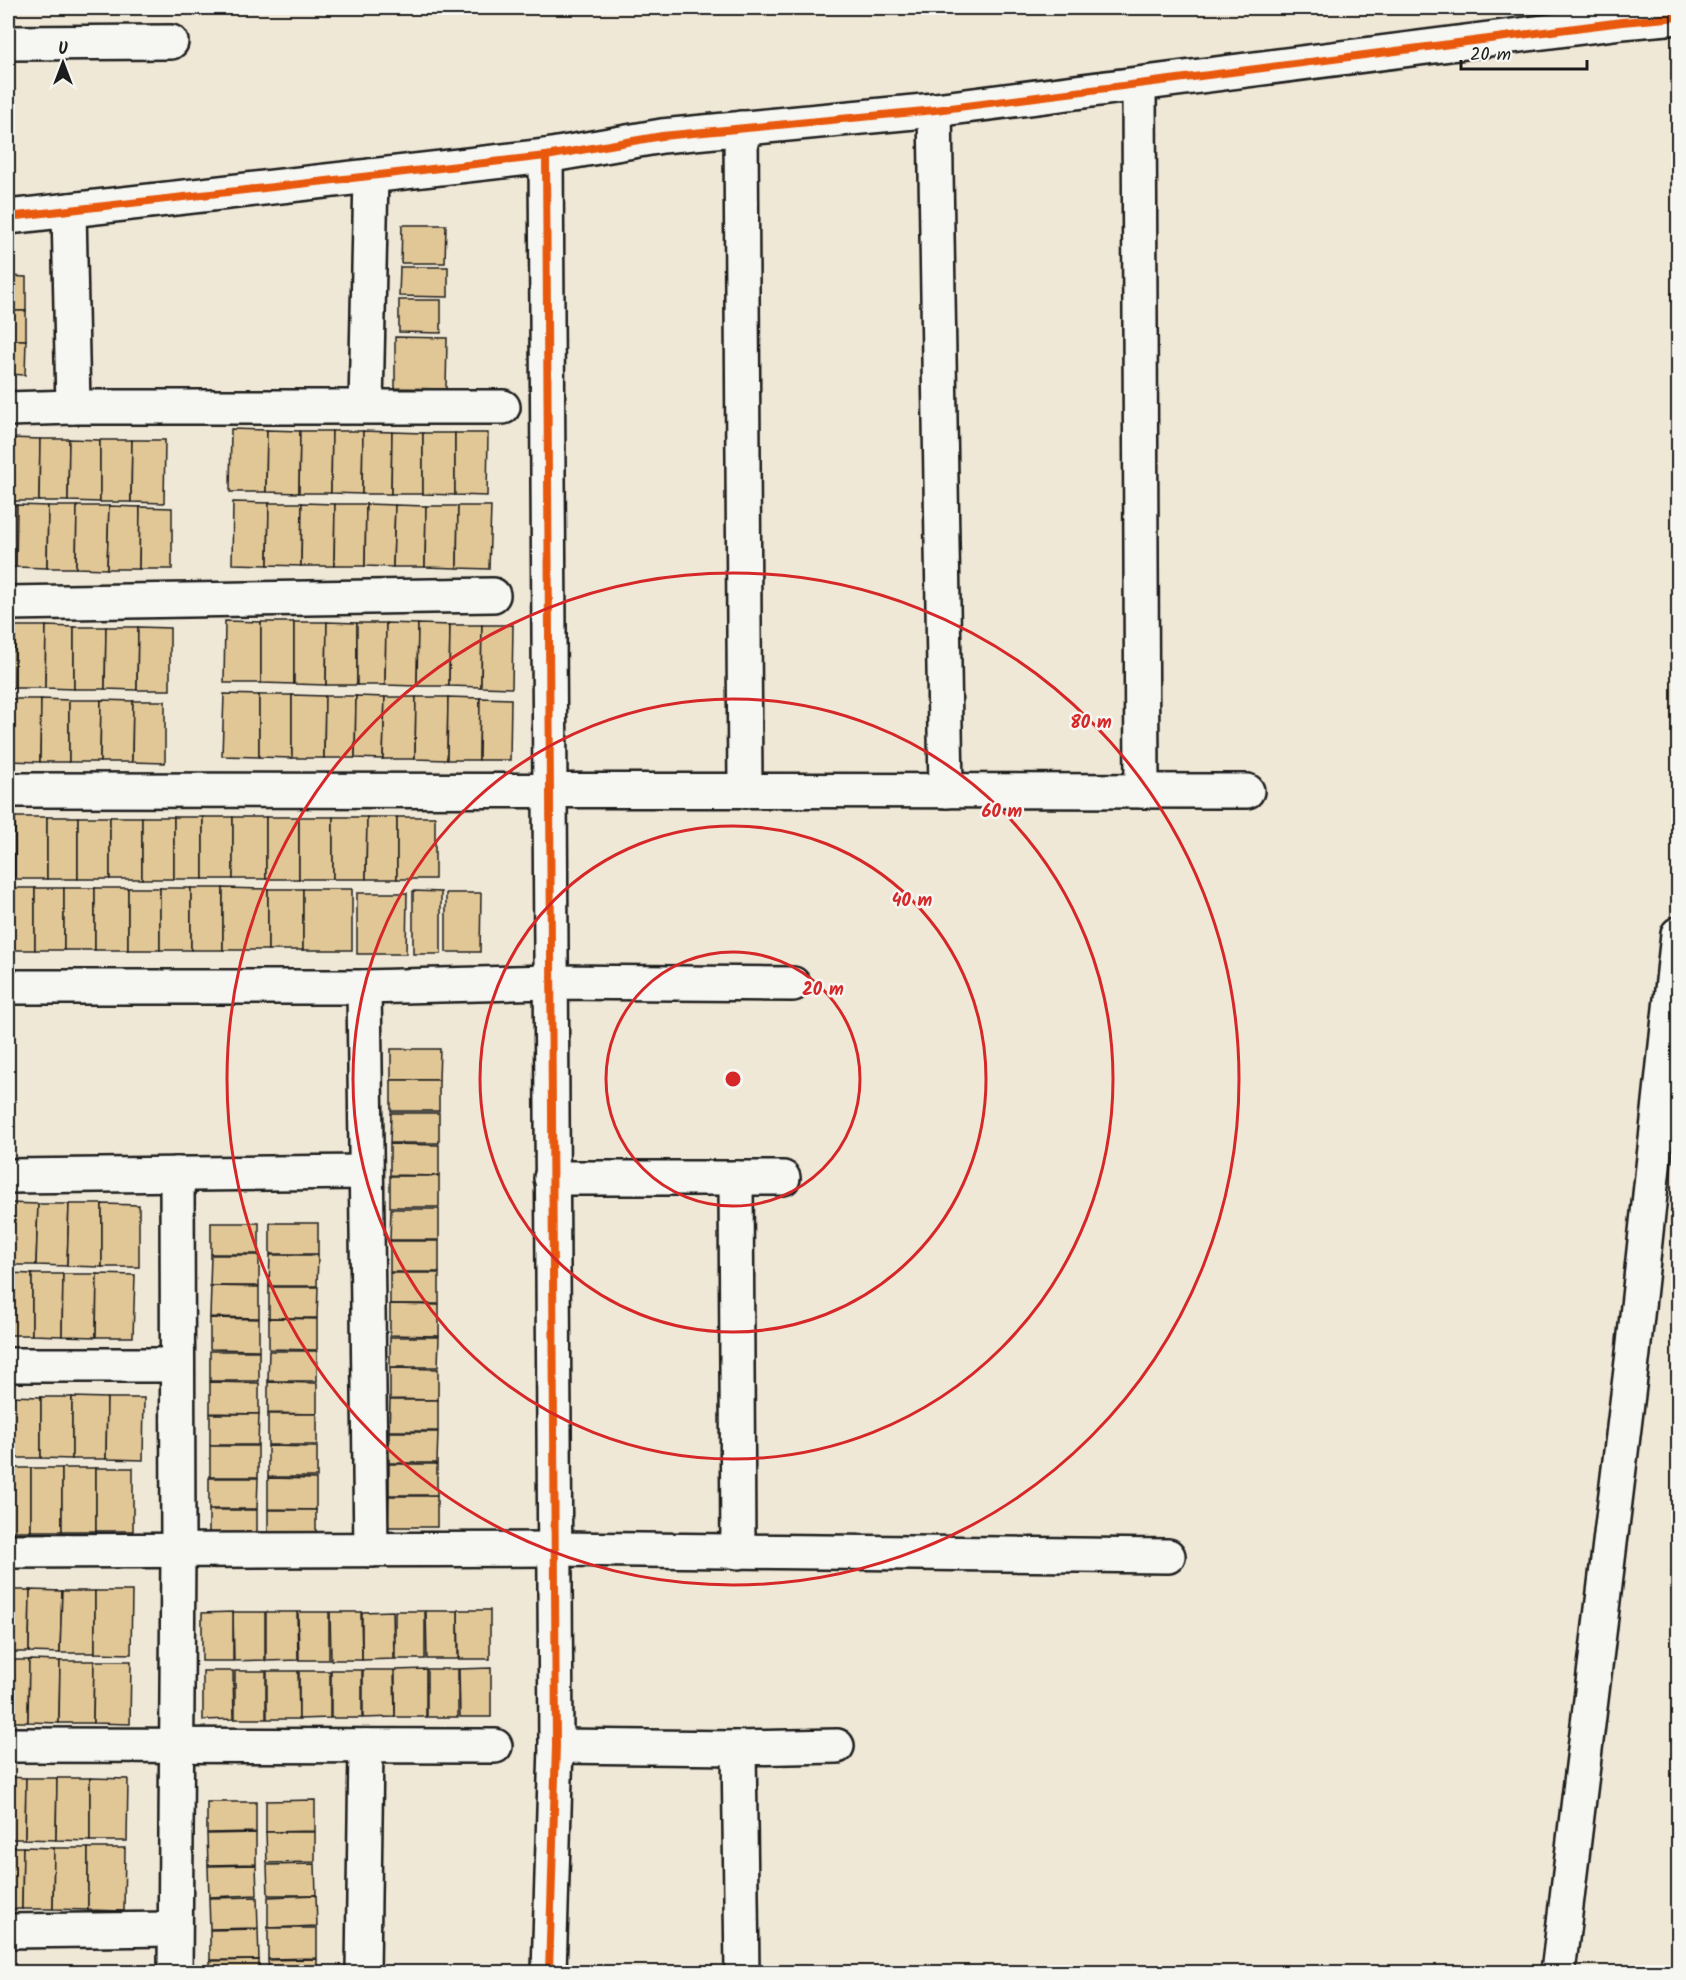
<svg xmlns="http://www.w3.org/2000/svg" width="1686" height="1980" font-family="Kalam,sans-serif">
<style>
.building{fill:#e1c696;stroke:#1c1c1c;stroke-width:1.5}
.lines{fill:none;stroke-linecap:round;stroke-linejoin:round}
.street-casing{stroke:#1c1c1c;stroke-width:38}
.street{stroke:#f6f6f2;stroke-width:33}
.cycleway-casing{stroke:#f6f6f2;stroke-width:11}
.cycleway{stroke:#e8590c;stroke-width:8}
.ring{fill:none;stroke:#d62828;stroke-width:3}
.centre{fill:#d62828;stroke:#f6f6f2;stroke-width:3}
.ring-label{font-size:18px;text-anchor:middle;font-weight:bold;fill:#d62828;stroke:#f6f6f2;stroke-width:5;stroke-linejoin:round;paint-order:stroke}
</style>
<rect width="100%" height="100%" fill="#f0e8d6"/>
<filter id="ink" filterUnits="userSpaceOnUse"><feTurbulence type="fractalNoise" baseFrequency=".0167" numOctaves="2"/><feDisplacementMap in="SourceGraphic" scale="12" xChannelSelector="R" yChannelSelector="G"/><feConvolveMatrix kernelMatrix="1 2 1 2 8 2 1 2 1" color-interpolation-filters="sRGB"/></filter>
<g filter="url(#ink)">
<g class="building">
<polygon points="402,225 446,225 445,263 401,263"/>
<polygon points="400,267 448,267 448,297 399,296"/>
<polygon points="8,276 26,277 26,311 8,311"/>
<polygon points="399,300 441,300 441,333 399,332"/>
<rect x="8" y="311" width="18" height="29"/>
<polygon points="395,337 447,338 446,389 395,388"/>
<polygon points="8,340 26,340 25,375 8,374"/>
<polygon points="231,429 267,430 266,492 230,492"/>
<polygon points="267,430 300,431 299,493 266,492"/>
<polygon points="300,431 332,431 331,493 299,493"/>
<polygon points="332,431 363,431 362,494 331,493"/>
<polygon points="363,431 392,432 391,494 362,494"/>
<polygon points="392,432 423,433 423,494 391,494"/>
<polygon points="423,433 455,433 455,495 423,494"/>
<polygon points="455,433 488,433 487,496 455,495"/>
<polygon points="8,438 9,438 8,501"/>
<polygon points="9,438 40,439 39,501 8,501"/>
<polygon points="40,439 69,439 68,501 39,501"/>
<polygon points="69,439 100,440 100,502 68,501"/>
<polygon points="100,440 132,440 131,502 100,502"/>
<polygon points="132,440 165,440 164,503 131,502"/>
<polygon points="233,502 269,503 268,565 232,564"/>
<polygon points="269,503 302,503 301,566 268,565"/>
<polygon points="302,503 335,504 334,566 301,566"/>
<polygon points="335,504 366,504 365,566 334,566"/>
<polygon points="366,504 395,505 393,567 365,566"/>
<polygon points="8,505 17,505 16,567 8,567"/>
<polygon points="17,505 48,506 47,568 16,567"/>
<polygon points="395,505 426,506 425,567 393,567"/>
<polygon points="48,506 77,506 76,568 47,568"/>
<polygon points="77,506 109,506 107,569 76,568"/>
<polygon points="109,506 140,507 139,569 107,569"/>
<polygon points="426,506 458,506 457,568 425,567"/>
<polygon points="458,506 491,506 489,569 457,568"/>
<polygon points="140,507 172,508 172,569 139,569"/>
<polygon points="225,621 261,622 261,683 224,683"/>
<polygon points="261,622 294,622 294,684 261,683"/>
<polygon points="294,622 327,622 326,685 294,684"/>
<polygon points="327,622 357,623 357,685 326,685"/>
<polygon points="357,623 386,623 385,685 357,685"/>
<polygon points="386,623 418,624 417,686 385,685"/>
<polygon points="418,624 450,625 449,686 417,686"/>
<polygon points="450,625 482,625 481,687 449,686"/>
<polygon points="482,625 513,625 512,688 481,687"/>
<polygon points="8,626 15,626 14,688 8,688"/>
<polygon points="15,626 46,626 45,688 14,688"/>
<polygon points="46,626 74,627 74,689 45,688"/>
<polygon points="74,627 106,627 105,689 74,689"/>
<polygon points="106,627 138,627 137,690 105,689"/>
<polygon points="138,627 170,628 170,690 137,690"/>
<polygon points="224,694 259,695 259,757 222,756"/>
<polygon points="259,695 292,695 292,758 259,757"/>
<polygon points="292,695 325,696 324,758 292,758"/>
<polygon points="325,696 356,696 355,758 324,758"/>
<polygon points="356,696 385,697 383,759 355,758"/>
<polygon points="385,697 416,697 415,759 383,759"/>
<polygon points="416,697 448,697 447,760 415,759"/>
<polygon points="448,697 480,698 479,760 447,760"/>
<polygon points="480,698 511,699 510,760 479,760"/>
<polygon points="8,699 10,699 9,761 8,761"/>
<polygon points="10,699 41,699 40,762 9,761"/>
<polygon points="41,699 69,700 69,762 40,762"/>
<polygon points="69,700 101,700 100,762 69,762"/>
<polygon points="101,700 133,701 132,762 100,762"/>
<polygon points="133,701 165,701 165,763 132,762"/>
<rect x="8" y="817" width="7" height="62"/>
<rect x="15" y="817" width="32" height="62"/>
<rect x="47" y="817" width="31" height="62"/>
<rect x="78" y="817" width="32" height="62"/>
<rect x="110" y="817" width="32" height="62"/>
<rect x="142" y="817" width="32" height="62"/>
<rect x="174" y="817" width="29" height="62"/>
<rect x="203" y="817" width="30" height="62"/>
<rect x="233" y="817" width="33" height="62"/>
<rect x="266" y="817" width="33" height="62"/>
<rect x="299" y="817" width="34" height="62"/>
<polygon points="333,817 367,817 366,879 333,879"/>
<polygon points="367,817 397,817 397,879 366,879"/>
<rect x="397" y="817" width="38" height="62"/>
<rect x="8" y="888" width="27" height="62"/>
<rect x="35" y="888" width="29" height="62"/>
<rect x="64" y="888" width="31" height="62"/>
<rect x="95" y="888" width="33" height="62"/>
<rect x="128" y="888" width="32" height="62"/>
<rect x="160" y="888" width="31" height="62"/>
<rect x="191" y="888" width="32" height="62"/>
<polygon points="223,888 268,889 268,950 223,950"/>
<rect x="268" y="889" width="35" height="61"/>
<rect x="303" y="889" width="49" height="61"/>
<polygon points="413,891 441,892 441,954 413,954"/>
<polygon points="357,893 407,893 406,954 357,954"/>
<polygon points="446,893 481,893 480,952 446,952"/>
<polygon points="391,1049 440,1049 439,1080 391,1080"/>
<rect x="8" y="1059" width="3" height="76"/>
<rect x="391" y="1080" width="48" height="31"/>
<polygon points="391,1113 439,1113 439,1143 390,1143"/>
<polygon points="390,1144 439,1145 439,1176 390,1175"/>
<rect x="390" y="1176" width="49" height="31"/>
<polygon points="8,1203 38,1204 36,1265 8,1265"/>
<polygon points="38,1204 69,1204 67,1266 36,1265"/>
<polygon points="69,1204 102,1204 102,1267 67,1266"/>
<polygon points="102,1204 139,1205 139,1267 102,1267"/>
<polygon points="391,1209 439,1209 439,1240 390,1240"/>
<rect x="211" y="1223" width="48" height="31"/>
<rect x="270" y="1223" width="48" height="31"/>
<rect x="390" y="1241" width="49" height="31"/>
<polygon points="211,1255 259,1255 259,1286 210,1286"/>
<polygon points="270,1255 318,1255 317,1286 269,1286"/>
<polygon points="8,1273 32,1274 32,1335 8,1335"/>
<rect x="390" y="1273" width="49" height="31"/>
<polygon points="32,1274 63,1274 62,1336 32,1335"/>
<polygon points="63,1274 97,1274 96,1337 62,1336"/>
<polygon points="97,1274 135,1275 133,1337 96,1337"/>
<polygon points="211,1286 259,1287 259,1318 210,1317"/>
<polygon points="269,1287 318,1287 317,1318 269,1318"/>
<polygon points="390,1304 439,1305 439,1336 390,1335"/>
<polygon points="210,1318 259,1319 259,1350 210,1349"/>
<polygon points="269,1318 317,1319 317,1350 269,1349"/>
<polygon points="390,1337 439,1337 438,1367 390,1367"/>
<rect x="210" y="1351" width="49" height="30"/>
<polygon points="269,1351 317,1351 317,1381 268,1381"/>
<polygon points="390,1368 438,1369 438,1400 390,1399"/>
<polygon points="210,1382 259,1383 259,1414 210,1413"/>
<polygon points="268,1382 317,1383 317,1414 268,1413"/>
<polygon points="8,1396 9,1396 8,1458"/>
<polygon points="9,1396 41,1397 41,1458 8,1458"/>
<polygon points="41,1397 72,1397 72,1459 41,1458"/>
<polygon points="72,1397 107,1398 106,1459 72,1459"/>
<polygon points="107,1398 144,1398 143,1460 106,1459"/>
<polygon points="390,1400 438,1400 438,1431 389,1431"/>
<polygon points="210,1414 259,1414 258,1445 210,1445"/>
<rect x="268" y="1414" width="49" height="31"/>
<polygon points="389,1432 438,1432 437,1463 389,1463"/>
<rect x="210" y="1446" width="48" height="31"/>
<polygon points="268,1446 317,1447 317,1477 268,1477"/>
<rect x="389" y="1464" width="48" height="31"/>
<rect x="8" y="1468" width="23" height="63"/>
<rect x="31" y="1468" width="31" height="63"/>
<rect x="62" y="1468" width="34" height="63"/>
<rect x="96" y="1468" width="37" height="63"/>
<polygon points="209,1478 258,1478 257,1509 209,1509"/>
<polygon points="268,1478 316,1479 316,1510 268,1509"/>
<polygon points="389,1496 437,1496 437,1527 388,1527"/>
<polygon points="209,1510 257,1510 257,1541 209,1540"/>
<rect x="268" y="1510" width="48" height="31"/>
<polygon points="8,1590 30,1590 29,1652 8,1652"/>
<polygon points="30,1590 62,1591 60,1653 29,1652"/>
<polygon points="62,1591 95,1591 95,1653 60,1653"/>
<polygon points="95,1591 132,1591 131,1654 95,1653"/>
<polygon points="458,1610 490,1610 490,1659 459,1659"/>
<polygon points="393,1611 394,1659 362,1660 362,1612"/>
<rect x="395" y="1611" width="30" height="48"/>
<polygon points="426,1611 458,1611 458,1659 427,1659"/>
<polygon points="233,1612 265,1612 265,1660 234,1661"/>
<polygon points="233,1612 233,1661 202,1661 202,1613"/>
<polygon points="266,1612 297,1612 298,1660 266,1661"/>
<polygon points="298,1612 329,1612 329,1660 299,1660"/>
<polygon points="330,1612 361,1612 362,1660 331,1660"/>
<polygon points="8,1660 29,1660 28,1722 8,1722"/>
<polygon points="29,1660 60,1661 59,1723 28,1722"/>
<polygon points="60,1661 94,1661 93,1723 59,1723"/>
<polygon points="94,1661 131,1661 130,1724 93,1723"/>
<polygon points="491,1668 491,1717 460,1717 459,1669"/>
<polygon points="426,1669 426,1717 395,1717 395,1670"/>
<rect x="427" y="1669" width="31" height="48"/>
<rect x="331" y="1670" width="31" height="48"/>
<polygon points="363,1670 394,1670 395,1717 363,1718"/>
<polygon points="203,1671 233,1671 234,1719 203,1720"/>
<rect x="235" y="1671" width="31" height="48"/>
<polygon points="267,1671 298,1671 299,1719 267,1719"/>
<polygon points="299,1671 330,1671 330,1718 299,1719"/>
<polygon points="8,1777 26,1778 25,1839 8,1839"/>
<polygon points="26,1778 57,1778 56,1840 25,1839"/>
<polygon points="57,1778 90,1778 90,1841 56,1840"/>
<polygon points="90,1778 128,1779 127,1841 90,1841"/>
<polygon points="315,1800 315,1831 266,1832 266,1801"/>
<polygon points="207,1802 256,1802 256,1832 207,1833"/>
<polygon points="266,1832 315,1832 315,1862 267,1863"/>
<polygon points="256,1833 256,1864 208,1865 207,1834"/>
<polygon points="8,1847 23,1847 22,1909 8,1909"/>
<polygon points="23,1847 54,1848 53,1909 22,1909"/>
<polygon points="54,1848 88,1848 88,1910 53,1909"/>
<polygon points="88,1848 125,1848 124,1911 88,1910"/>
<polygon points="315,1864 316,1895 268,1895 267,1865"/>
<polygon points="256,1865 257,1895 209,1897 208,1866"/>
<polygon points="316,1895 317,1926 268,1928 268,1897"/>
<polygon points="257,1897 258,1928 210,1929 209,1898"/>
<polygon points="268,1928 317,1928 317,1958 268,1959"/>
<polygon points="258,1929 259,1960 210,1960 210,1930"/>
<polygon points="317,1959 317,1972 269,1972 268,1960"/>
<polygon points="259,1960 259,1972 210,1972 210,1961"/>
<polygon points="8,1969 39,1970 39,1972 8,1972"/>
<rect x="39" y="1970" width="30" height="2"/>
<rect x="69" y="1970" width="34" height="2"/>
<rect x="103" y="1970" width="37" height="2"/>
</g>
<g class="lines">
<g class="street-casing">
<g id="street">
<polyline points="8,43 171,42"/>
<polyline points="1139,85 1142,791"/>
<polyline points="935,110 946,791"/>
<polyline points="741,128 745,791"/>
<polyline points="546,156 556,1746 549,1972"/>
<polyline points="69,210 73,407"/>
<polyline points="8,217 546,156 662,136 935,110 1622,22 1678,17"/>
<polyline points="366,406 371,176"/>
<polyline points="8,409 73,407 503,407"/>
<polyline points="8,603 493,595"/>
<polyline points="8,790 1247,791"/>
<polyline points="8,987 364,987 551,982 793,984"/>
<polyline points="364,987 371,1550"/>
<polyline points="8,1176 366,1172"/>
<polyline points="551,1178 783,1178"/>
<polyline points="736,1178 738,1552"/>
<polyline points="8,1365 177,1365"/>
<polyline points="8,1551 554,1549 1168,1556"/>
<polyline points="8,1745 495,1746"/>
<polyline points="556,1746 739,1748 837,1746"/>
<polyline points="739,1748 742,1972"/>
<polyline points="8,1931 174,1929"/>
<polyline points="175,1972 178,1551 177,1174"/>
<polyline points="363,1972 366,1746"/>
<polyline points="1558,1972 1633,1353 1678,934"/>
</g>
</g>
<use href="#street" class="street"/>
<g class="cycleway-casing">
<g id="cycleway">
<polyline points="546,156 556,1746 549,1972"/>
<polyline points="8,217 546,156 662,136 935,110 1622,22 1678,17"/>
</g>
</g>
<use href="#cycleway" class="cycleway"/>
</g>
</g>
<g class="ring">
<circle cx="733" cy="1079" r="127"/>
<circle cx="733" cy="1079" r="253"/>
<circle cx="733" cy="1079" r="380"/>
<circle cx="733" cy="1079" r="506"/>
</g>
<circle cx="733" cy="1079" r="9" class="centre"/>
<g class="ring-label">
<text x="1091" y="728">80 m</text>
<text x="1002" y="817">60 m</text>
<text x="912" y="906">40 m</text>
<text x="823" y="995">20 m</text>
</g>
<rect width="1686" height="1980" fill="none" stroke="#f6f6f2" stroke-width="30"/>
<rect x="15" y="15" width="1656" height="1950" fill="none" stroke="#1c1c1c" stroke-width="2" filter="url(#ink)"/>
<g transform="translate(63 63)" stroke="#f6f6f2" stroke-width="4.5" paint-order="stroke">
<path d="M0-4.5L10 22L0 15L-10 22Z" fill="#1c1c1c"/>
<text y="-9" font-size="16" font-weight="bold" text-anchor="middle" fill="#1c1c1c">U</text>
</g>
<path d="M1461 60v9h126v-9" fill="none" stroke="#1c1c1c" stroke-width="3"/>
<text x="1470" y="60" font-size="18" fill="#1c1c1c" stroke="#f6f6f2" stroke-width="4.5" paint-order="stroke">20 m</text>
</svg>
